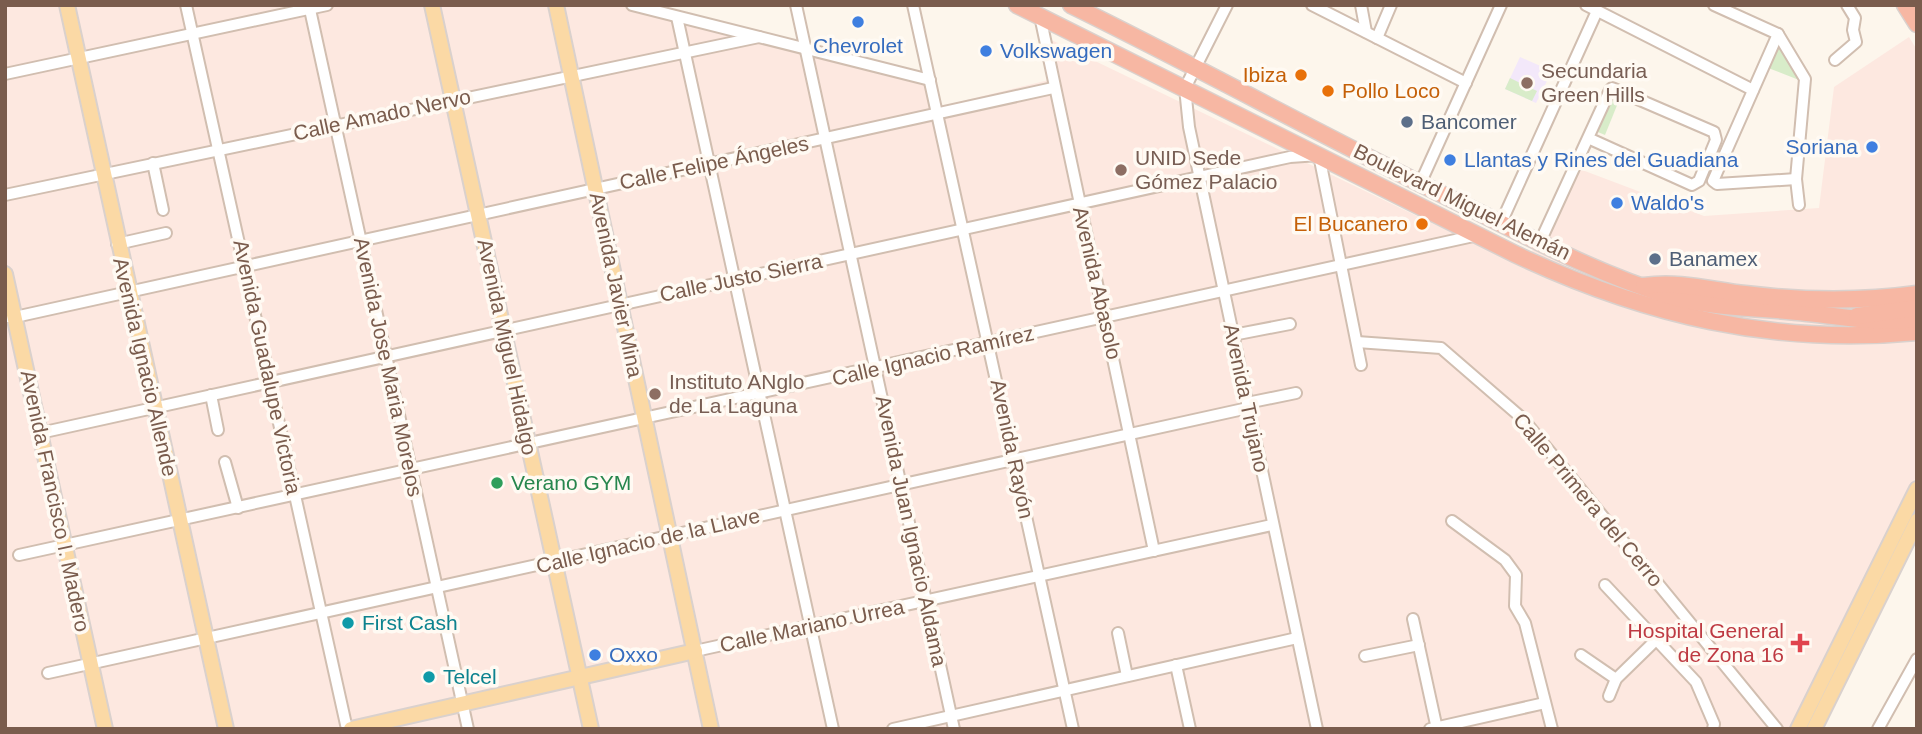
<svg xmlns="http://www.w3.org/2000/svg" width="1922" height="734" font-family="Arial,sans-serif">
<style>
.commercial{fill:#fde8e0}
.education{fill:#f3e8fa}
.green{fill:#d8ecc9}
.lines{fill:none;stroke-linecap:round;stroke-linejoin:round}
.minor-casing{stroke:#d1beb0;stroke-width:14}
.major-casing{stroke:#dad1cd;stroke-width:18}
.highway-casing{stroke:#dad1cd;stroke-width:19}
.minor{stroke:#fff;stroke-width:10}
.major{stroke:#fbd9a5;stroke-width:14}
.highway{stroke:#f7b7a3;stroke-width:16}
.shop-dot{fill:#3f7fe0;stroke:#fffaf3;stroke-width:2.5}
.food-dot{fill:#e8710a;stroke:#fffaf3;stroke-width:2.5}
.education-dot{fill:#8d6e63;stroke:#fffaf3;stroke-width:2.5}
.service-dot{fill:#5c6f8a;stroke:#fffaf3;stroke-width:2.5}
.leisure-dot{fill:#2e9e5b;stroke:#fffaf3;stroke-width:2.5}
.culture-dot{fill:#0f9aa8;stroke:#fffaf3;stroke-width:2.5}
.health-dot{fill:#e0444e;stroke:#fffaf3;stroke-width:2.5}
.labels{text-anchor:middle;stroke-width:7;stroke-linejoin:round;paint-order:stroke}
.shop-label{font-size:21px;fill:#366cbe;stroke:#fffaf3;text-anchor:start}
.education-label{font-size:21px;fill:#785e54;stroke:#fffaf3;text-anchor:start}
.food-label{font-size:21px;fill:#c56008;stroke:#fffaf3;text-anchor:end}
.street-label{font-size:21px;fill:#7a5c4d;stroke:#fffaf3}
.service-label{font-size:21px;fill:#4e5e75;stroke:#fffaf3;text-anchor:start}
.leisure-label{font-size:21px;fill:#27864d;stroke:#fffaf3;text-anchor:start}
.culture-label{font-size:21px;fill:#0d838f;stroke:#fffaf3;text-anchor:start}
.health-label{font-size:21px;fill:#be3a42;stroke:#fffaf3;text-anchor:end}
</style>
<rect width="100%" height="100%" fill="#fdf6ec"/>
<polygon class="commercial" points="5,5 647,5 926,73 934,108 1049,80 1039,34 1525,268 1569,165 1704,216 1819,208 1834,87 1909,37 1917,50 1917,475 1791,729 5,729"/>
<polygon class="education" points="1520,57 1552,71 1536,103 1505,89"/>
<g class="green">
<polygon points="1775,39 1799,77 1799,80 1763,66"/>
<polygon points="1510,78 1537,91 1532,101 1505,89"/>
<polygon points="1609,89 1622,93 1605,135 1593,130"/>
</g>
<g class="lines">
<g class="minor-casing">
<g id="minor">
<polyline points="186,5 347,729"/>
<polyline points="309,5 468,729"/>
<polyline points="632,5 930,80"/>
<polyline points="796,5 954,729"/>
<polyline points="913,5 1073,729"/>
<polyline points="1227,5 1185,88 1189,127 1317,729"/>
<polyline points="1312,5 1466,83"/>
<polyline points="1361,5 1366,32"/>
<polyline points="1586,5 1753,90"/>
<polyline points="1714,5 1778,34 1805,79 1796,179 1799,205"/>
<polyline points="1040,16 1154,551"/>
<polyline points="677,17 833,729"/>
<polyline points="1778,34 1713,181 1717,184 1796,179"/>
<polyline points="1377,38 1391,5"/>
<polyline points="1835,60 1856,42 1853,30 1855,18 1847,5"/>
<polyline points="5,74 327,5"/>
<polyline points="153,163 163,210"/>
<polyline points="1420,184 1501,5"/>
<polyline points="5,195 759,37"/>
<polyline points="1501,223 1597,11"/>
<polyline points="1540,242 1610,90 1612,88 1714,132 1716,140 1699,181 1692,185 1588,138"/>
<polyline points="117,244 166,233"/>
<polyline points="5,317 15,317 1053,88"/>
<polyline points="1233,335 1290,324"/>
<polyline points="1357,342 1441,348 1523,419 1777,729"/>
<polyline points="211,395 218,430"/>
<polyline points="1247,403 1296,393"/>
<polyline points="40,433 1290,157 1319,155 1361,365"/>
<polyline points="225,462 238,508"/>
<polyline points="1452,521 1505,560 1516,575 1515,606 1525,623 1552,729"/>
<polyline points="19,555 1478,235"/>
<polyline points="1605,585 1696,682 1714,724 1713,729"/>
<polyline points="1413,619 1437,729"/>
<polyline points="1118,633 1127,676"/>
<polyline points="695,651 1272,525"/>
<polyline points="1581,655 1616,679"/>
<polyline points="1365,656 1419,645"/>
<polyline points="1176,665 1190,729"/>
<polyline points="48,673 1248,408"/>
<polyline points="1609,696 1616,679 1656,640"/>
<polyline points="893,729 1297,638"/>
<polyline points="1430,729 1545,703"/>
<polyline points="1878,729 1917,659"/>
</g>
</g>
<g class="major-casing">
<g id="major">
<polyline points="67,5 226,729"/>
<polyline points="432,5 591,729"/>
<polyline points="556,5 711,729"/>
<polyline points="5,274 105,729"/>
<polyline points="351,729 695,651"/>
<polyline points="1798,729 1917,489"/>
<polyline points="1814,729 1917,521"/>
</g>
</g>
<g class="highway-casing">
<g id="highway">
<path d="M 1017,5 L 1515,254 C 1644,315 1774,346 1917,332"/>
<path d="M 1071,5 C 1206,71 1337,144 1472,209 C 1536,241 1601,275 1670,296 C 1715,309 1761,307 1807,313 C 1847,317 1876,324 1917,319"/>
<polyline points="1905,5 1917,24"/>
<path d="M 1644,286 C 1679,281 1711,290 1745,294 C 1803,301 1859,302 1917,294"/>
<polyline points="1857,316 1917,308"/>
</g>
</g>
<use href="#minor" class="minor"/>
<use href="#major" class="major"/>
<use href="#highway" class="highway"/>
</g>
<g class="shop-dot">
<circle cx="858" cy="22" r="7"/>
<circle cx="986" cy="51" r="7"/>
<circle cx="1872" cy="147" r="7"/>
<circle cx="1450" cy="160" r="7"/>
<circle cx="1617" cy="203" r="7"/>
<circle cx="595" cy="655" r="7"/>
</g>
<g class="food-dot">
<circle cx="1301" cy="75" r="7"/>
<circle cx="1328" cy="91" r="7"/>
<circle cx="1422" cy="224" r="7"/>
</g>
<g class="education-dot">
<circle cx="1527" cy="83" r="7"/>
<circle cx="1121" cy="170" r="7"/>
<circle cx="655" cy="394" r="7"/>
</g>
<g class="service-dot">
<circle cx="1407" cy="122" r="7"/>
<circle cx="1655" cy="259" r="7"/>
</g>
<circle class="leisure-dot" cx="497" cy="483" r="7"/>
<g class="culture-dot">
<circle cx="348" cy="623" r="7"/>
<circle cx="429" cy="677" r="7"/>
</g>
<path class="health-dot" d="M1796.5 632.5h7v7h7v7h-7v7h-7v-7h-7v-7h7z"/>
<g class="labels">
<g class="shop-label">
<text x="858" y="53" text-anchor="middle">Chevrolet</text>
<text x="1000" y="58">Volkswagen</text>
<text x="1858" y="154" text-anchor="end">Soriana</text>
<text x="1464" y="167">Llantas y Rines del Guadiana</text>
<text x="1631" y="210">Waldo's</text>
<text x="609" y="662">Oxxo</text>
</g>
<g class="education-label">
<text x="1541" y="78">Secundaria<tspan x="1541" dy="24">Green Hills</tspan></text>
<text x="1135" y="165">UNID Sede<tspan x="1135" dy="24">Gómez Palacio</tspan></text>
<text x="669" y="389">Instituto ANglo<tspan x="669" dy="24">de La Laguna</tspan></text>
</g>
<g class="food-label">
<text x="1287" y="82">Ibiza</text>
<text x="1342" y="98" text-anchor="start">Pollo Loco</text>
<text x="1408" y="231">El Bucanero</text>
</g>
<g class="street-label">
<text transform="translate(382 115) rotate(-12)" y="7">Calle Amado Nervo</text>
<text transform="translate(714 163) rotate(-12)" y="7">Calle Felipe Ángeles</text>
<text transform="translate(1462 202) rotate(26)" y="7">Boulevard Miguel Alemán</text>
<text transform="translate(741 278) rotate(-12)" y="7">Calle Justo Sierra</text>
<text transform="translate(1097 283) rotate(77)" y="7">Avenida Abasolo</text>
<text transform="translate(616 285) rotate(78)" y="7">Avenida Javier Mina</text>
<text transform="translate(507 347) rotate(78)" y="7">Avenida Miguel Hidalgo</text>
<text transform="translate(933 356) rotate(-13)" y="7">Calle Ignacio Ramírez</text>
<text transform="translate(145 367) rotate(77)" y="7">Avenida Ignacio Allende</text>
<text transform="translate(267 367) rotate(78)" y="7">Avenida Guadalupe Victoria</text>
<text transform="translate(388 367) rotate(78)" y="7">Avenida Jose Maria Morelos</text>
<text transform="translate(1246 398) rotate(78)" y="7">Avenida Trujano</text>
<text transform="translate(1012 449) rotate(78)" y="7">Avenida Rayón</text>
<text transform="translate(1588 500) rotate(50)" y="7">Calle Primera del Cerro</text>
<text transform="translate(55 501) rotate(78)" y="7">Avenida Francisco I. Madero</text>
<text transform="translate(911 531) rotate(78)" y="7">Avenida Juan Ignacio Aldama</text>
<text transform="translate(648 541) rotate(-13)" y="7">Calle Ignacio de la Llave</text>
<text transform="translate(812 626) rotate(-12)" y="7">Calle Mariano Urrea</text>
</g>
<g class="service-label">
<text x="1421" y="129">Bancomer</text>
<text x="1669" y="266">Banamex</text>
</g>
<g class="leisure-label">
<text x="511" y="490">Verano GYM</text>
</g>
<g class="culture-label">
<text x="362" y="630">First Cash</text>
<text x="443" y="684">Telcel</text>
</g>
<g class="health-label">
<text x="1784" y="638">Hospital General<tspan x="1784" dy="24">de Zona 16</tspan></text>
</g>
</g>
<rect width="1922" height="734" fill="none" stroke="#7a5c4d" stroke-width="14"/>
</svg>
